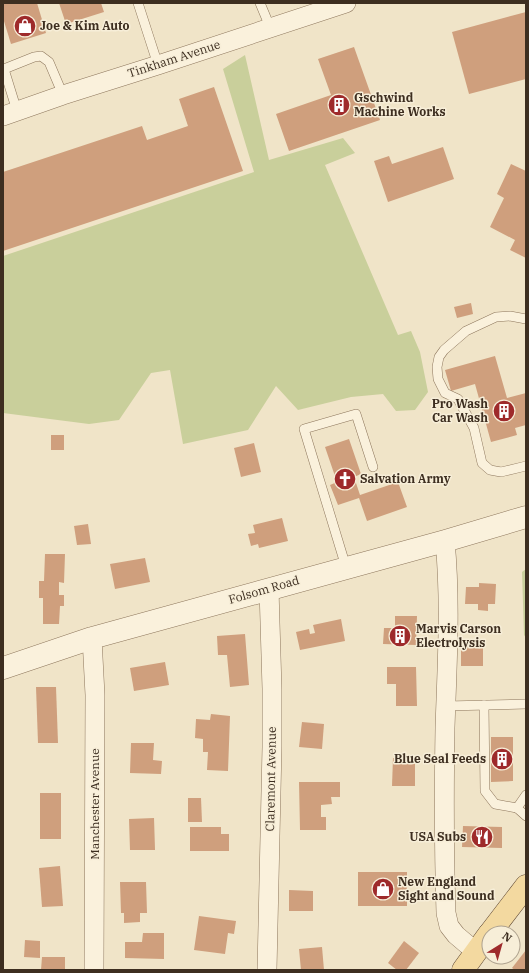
<svg xmlns="http://www.w3.org/2000/svg" width="529" height="973" font-family="'IBM Plex Serif',serif">
<style>
.green{fill:#c9cf9b}
.building{fill:#cf9f7d}
.lines{fill:none;stroke-linecap:round;stroke-linejoin:round}
.service-casing{stroke:#8d765c;stroke-width:10}
.minor-casing{stroke:#8d765c;stroke-width:20}
.tertiary-casing{stroke:#8d765c;stroke-width:23}
.primary-casing{stroke:#5b4430;stroke-width:23}
.service{stroke:#faf1dc;stroke-width:9}
.minor{stroke:#faf1dc;stroke-width:19}
.tertiary{stroke:#faf1dc;stroke-width:22}
.primary{stroke:#f3d9a0;stroke-width:22}
.labels{text-anchor:middle;stroke-width:3;stroke-linejoin:round;paint-order:stroke}
.poi-label{font-size:12px;font-weight:bold;fill:#3d2e20;stroke:#f7eed8;text-anchor:start}
.street-label{font-size:12px;fill:#3d2e20;stroke:#f7eed8}
</style>
<rect width="100%" height="100%" fill="#f0e4c8"/>
<g class="green">
<polygon points="245,55 269,160 343,138 355,153 325,165 398,335 411,331 420,352 428,392 415,410 396,411 383,394 351,397 298,410 276,386 248,430 183,444 170,370 151,373 119,420 89,424 3,413 3,256 254,172 223,69"/>
<polygon points="526,569 526,638 524,635 522,572"/>
</g>
<g class="building">
<polygon points="3,3 37,3 46,33 11,44 3,18"/>
<polygon points="59,3 101,3 104,12 66,24"/>
<polygon points="526,12 526,79 469,94 452,32"/>
<polygon points="354,47 380,120 289,151 276,114 331,95 318,59"/>
<polygon points="214,87 243,171 3,251 3,172 142,126 147,140 188,126 179,99"/>
<polygon points="443,147 454,179 388,202 374,161 389,156 392,164"/>
<polygon points="511,164 526,171 526,258 510,250 515,240 490,227 504,198 497,194"/>
<polygon points="471,303 473,314 457,318 454,307"/>
<polygon points="495,356 507,398 526,393 526,425 515,428 517,435 491,442 475,384 451,391 445,370"/>
<rect x="51" y="435" width="13" height="15"/>
<polygon points="349,439 361,474 354,477 360,495 398,482 407,507 367,521 359,498 338,505 330,485 337,482 325,447"/>
<polygon points="254,443 261,472 241,477 234,448"/>
<polygon points="282,518 288,541 259,548 258,544 251,546 248,534 255,533 253,525"/>
<polygon points="88,524 91,544 77,545 74,526"/>
<polygon points="45,554 65,554 64,583 59,582 59,595 64,595 64,606 60,606 59,624 43,624 43,598 39,598 39,581 44,581"/>
<polygon points="145,558 150,582 115,589 110,564"/>
<polygon points="479,583 496,584 495,604 488,604 488,611 478,610 478,604 465,604 466,587 479,587"/>
<polygon points="395,616 417,616 416,645 383,644 384,628 395,628"/>
<polygon points="341,619 345,641 300,650 296,632 309,629 310,634 315,633 313,625"/>
<polygon points="245,634 249,685 230,687 227,655 218,655 217,636"/>
<polygon points="483,646 483,666 461,666 461,647"/>
<polygon points="165,662 169,685 134,691 130,668"/>
<polygon points="387,667 416,667 417,706 396,706 396,684 387,684"/>
<polygon points="36,687 56,687 58,743 38,743"/>
<polygon points="211,714 230,716 228,771 207,770 208,752 203,752 203,739 195,738 196,719 210,720"/>
<polygon points="302,722 324,724 322,749 299,747"/>
<polygon points="491,737 513,737 513,781 491,782"/>
<polygon points="131,743 154,743 153,760 162,761 161,774 130,773"/>
<polygon points="393,758 415,759 415,786 392,786"/>
<polygon points="299,782 340,782 340,797 331,797 332,804 321,805 321,817 326,817 326,830 300,830"/>
<rect x="40" y="793" width="21" height="46"/>
<polygon points="188,798 201,798 202,822 188,822"/>
<polygon points="154,818 155,850 130,850 129,819"/>
<polygon points="463,826 502,827 502,848 462,847"/>
<polygon points="190,827 221,827 221,834 229,834 229,851 190,851"/>
<polygon points="60,866 63,906 42,907 39,868"/>
<rect x="358" y="872" width="49" height="34"/>
<polygon points="120,882 146,882 147,913 140,913 140,922 124,923 124,913 121,913"/>
<polygon points="289,890 313,891 313,911 289,911"/>
<polygon points="199,916 236,921 234,934 228,933 225,954 194,950"/>
<polygon points="143,933 164,933 164,959 125,958 125,942 142,942"/>
<polygon points="25,940 40,941 40,958 24,957"/>
<polygon points="404,941 419,953 406,970 397,970 388,963"/>
<polygon points="322,947 324,970 301,970 299,949"/>
<polygon points="526,950 526,970 515,970 512,968"/>
<polygon points="42,957 65,957 65,970 41,970"/>
</g>
<g class="lines">
<g class="service-casing">
<g id="service">
<polyline points="138,3 158,65"/>
<polyline points="260,3 270,27"/>
<polyline points="17,111 4,69 34,57 41,56 49,62 63,95"/>
<polyline points="526,319 510,316 496,317 466,331 444,350 439,357 437,367 438,379 445,393 458,399 474,428 482,463 490,470 501,472 526,466"/>
<polyline points="346,567 304,429 356,414 373,467"/>
<polyline points="484,705 485,791 495,804 517,808"/>
<polyline points="446,706 526,704"/>
<polyline points="526,795 517,808 526,816"/>
</g>
</g>
<g class="minor-casing">
<g id="minor">
<polyline points="3,116 63,95 158,65 346,3"/>
<path d="M 445,541 C 451,603 447,666 445,728 C 444,790 444,852 446,913 L 449,926 L 456,935 L 476,952"/>
<polyline points="92,638 95,695 94,970"/>
<polyline points="267,970 272,747 272,689 269,589"/>
</g>
</g>
<g class="tertiary-casing">
<polyline id="tertiary" points="3,668 92,638 445,541 526,517"/>
</g>
<g class="primary-casing">
<g id="primary">
<polyline points="490,933 526,886"/>
<polyline points="463,970 489,934"/>
</g>
</g>
<use href="#service" class="service"/>
<use href="#minor" class="minor"/>
<use href="#tertiary" class="tertiary"/>
<use href="#primary" class="primary"/>
</g>
<defs>
<g id="shop-disc" transform="scale(1.15)"><circle r="9.5" fill="#9e2a2b" stroke="#f7eed8"/><path d="M-5-2.5h2.3a2.7 3.5 0 0 1 5.4 0H5L5.5 6h-11ZM-1.5-2.5h3a1.5 2.3 0 0 0-3 0Z" fill="#fff"/></g>
<g id="building-disc" transform="scale(1.15)"><circle r="9.5" fill="#9e2a2b" stroke="#f7eed8"/><path d="M-4-6H4V6H1V3H-1V6H-4ZM-2.5-4.3h1.7v1.8h-1.7ZM.8-4.3h1.7v1.8H.8ZM-2.5-1h1.7V.8h-1.7ZM.8-1h1.7V.8H.8Z" fill="#fff"/></g>
<g id="church-disc" transform="scale(1.15)"><circle r="9.5" fill="#9e2a2b" stroke="#f7eed8"/><path d="M-1.2-6h2.4v3.5h3.3v2.4h-3.3V6h-2.4V-.1h-3.3v-2.4h3.3Z" fill="#fff"/></g>
<g id="restaurant-disc" transform="scale(1.15)"><circle r="9.5" fill="#9e2a2b" stroke="#f7eed8"/><path d="M-5-6h1v4h1v-4h1v4h1v-4h1v5L-1.5 .5V6h-2V.5L-5-1ZM5-6V6H3V1.5H1.5Q1.5-4 5-6Z" fill="#fff"/></g>
</defs>
<g fill-rule="evenodd">
<use href="#shop-disc" x="25" y="26"/>
<use href="#building-disc" x="339" y="105"/>
<use href="#building-disc" x="504" y="411"/>
<use href="#church-disc" x="345" y="479"/>
<use href="#building-disc" x="400" y="636"/>
<use href="#building-disc" x="502" y="759"/>
<use href="#restaurant-disc" x="482" y="837"/>
<use href="#shop-disc" x="383" y="889"/>
</g>
<g class="labels">
<g class="poi-label">
<text x="40" y="30">Joe &amp; Kim Auto</text>
<text x="354" y="102">Gschwind<tspan x="354" dy="14">Machine Works</tspan></text>
<text x="488" y="408" text-anchor="end">Pro Wash<tspan x="488" dy="14">Car Wash</tspan></text>
<text x="360" y="483">Salvation Army</text>
<text x="416" y="633">Marvis Carson<tspan x="416" dy="14">Electrolysis</tspan></text>
<text x="486" y="763" text-anchor="end">Blue Seal Feeds</text>
<text x="466" y="841" text-anchor="end">USA Subs</text>
<text x="398" y="886">New England<tspan x="398" dy="14">Sight and Sound</tspan></text>
</g>
<g class="street-label">
<text transform="translate(174 59) rotate(-18)" y="4">Tinkham Avenue</text>
<text transform="translate(264 590) rotate(-16)" y="4">Folsom Road</text>
<text transform="translate(271 779) rotate(-89)" y="4">Claremont Avenue</text>
<text transform="translate(95 804) rotate(-90)" y="4">Manchester Avenue</text>
</g>
</g>
<rect width="529" height="973" fill="none" stroke="#3d2e20" stroke-width="8"/>
<g transform="translate(501 945) rotate(37)"><circle r="19" fill="#f7eed8" stroke="#ada18e"/>
<path d="M0-3L7 15L0 10L-7 15Z" fill="#9e2a2b"/>
<text y="-6" font-size="11" font-weight="bold" text-anchor="middle" fill="#3d2e20">N</text>
</g>
</svg>
